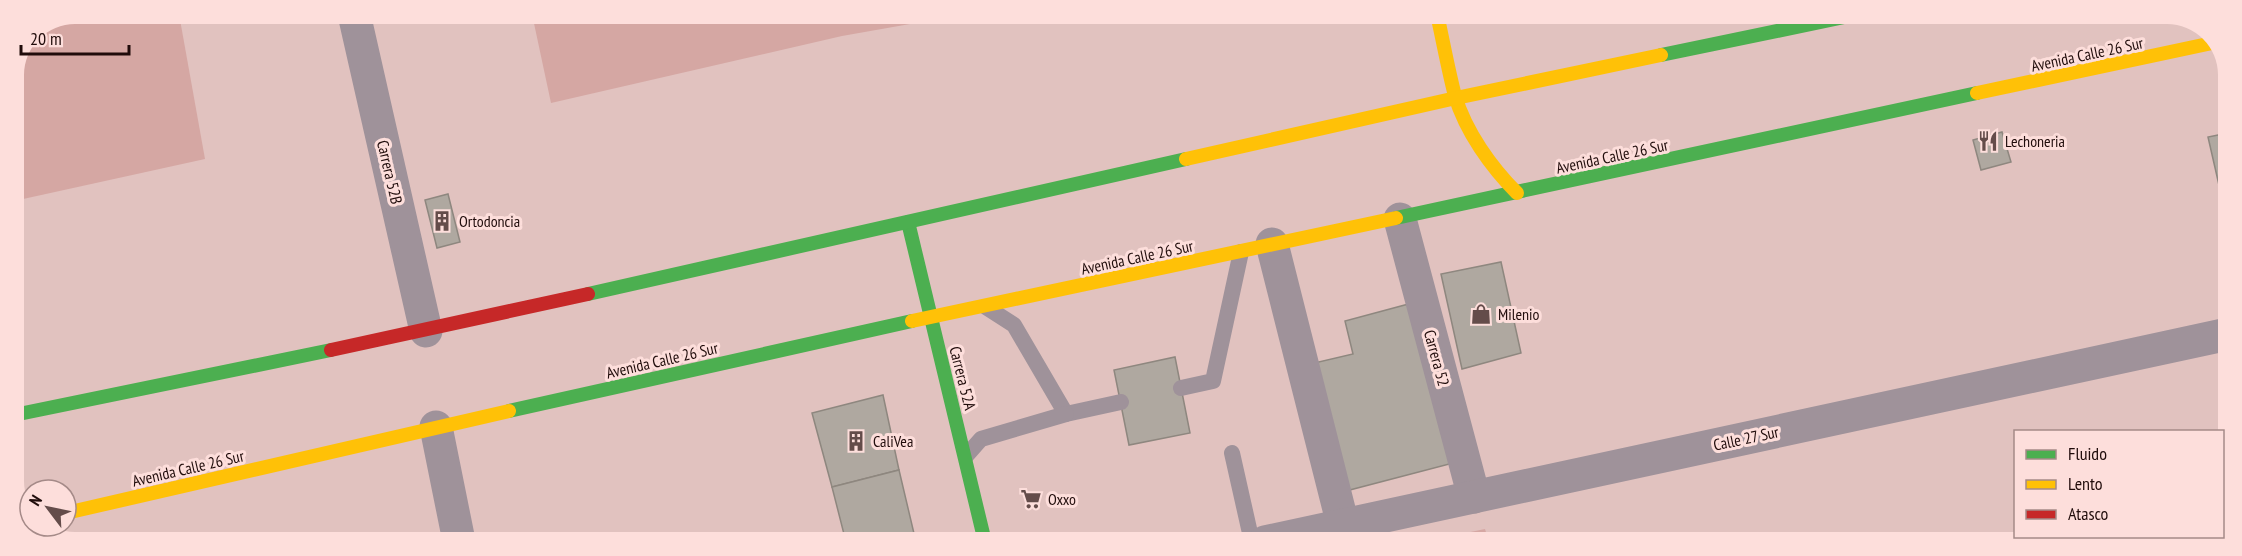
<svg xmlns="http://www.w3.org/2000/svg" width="2242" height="556" font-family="'PT Sans Narrow',sans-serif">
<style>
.green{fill:#d5a7a3}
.building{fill:#afa8a0;stroke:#8e877f;stroke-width:1.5}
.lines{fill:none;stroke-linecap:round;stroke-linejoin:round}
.lane{stroke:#9f929a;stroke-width:16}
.street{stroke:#9f929a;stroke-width:33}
.fast{stroke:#4caf50;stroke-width:14}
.slow{stroke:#ffc107;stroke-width:14}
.jam{stroke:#c62828;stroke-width:14}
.labels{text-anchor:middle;stroke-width:6;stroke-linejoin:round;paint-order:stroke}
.street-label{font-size:16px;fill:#200c0b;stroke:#fddedb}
.poi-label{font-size:16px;fill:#200c0b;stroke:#fddedb;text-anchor:start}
</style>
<rect width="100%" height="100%" fill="#e1c2bf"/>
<g class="green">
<polygon points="75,14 179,14 205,159 14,201 14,74 32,31"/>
<polygon points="532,14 908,14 910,24 842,36 551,103"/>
<polygon points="1485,529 1489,542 1422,542"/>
</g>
<g class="building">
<polygon points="2002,132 2011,162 1981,170 1973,140"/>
<polygon points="2228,133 2228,206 2224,207 2208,137"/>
<polygon points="448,194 460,242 437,248 425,200"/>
<polygon points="1501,262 1521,353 1462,369 1441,274"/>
<polygon points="1416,302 1457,462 1342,492 1310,364 1353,354 1345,321"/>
<polygon points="1175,357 1190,433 1129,445 1114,370"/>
<polygon points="883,395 899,470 832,487 812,413"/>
<polygon points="899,470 916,542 846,542 832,487"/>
<polygon points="354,535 356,541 325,541"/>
</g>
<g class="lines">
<g class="lane">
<polyline points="986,307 1014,325 1066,414 1121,402"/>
<polyline points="1181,388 1213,381 1241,252"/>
<polyline points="1232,453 1252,542"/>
<polyline points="966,456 981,439 1066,414"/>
</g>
<g class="street">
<polyline points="354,14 426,331"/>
<polyline points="1400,219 1474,497"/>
<polyline points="1272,244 1343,525"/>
<polyline points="436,427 459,541"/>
<polyline points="1265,542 2228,334"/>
</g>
<g class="fast">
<polyline points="1661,55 1854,15"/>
<polyline points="1396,218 1977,93"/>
<polyline points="908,222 985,542"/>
<polyline points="588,294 1186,159"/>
<polyline points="509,411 912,321"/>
<polyline points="14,415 331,350"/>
</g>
<g class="slow">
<path d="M 1437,14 C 1443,41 1448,69 1455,96 C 1466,132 1491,167 1517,193"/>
<polyline points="1977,93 2217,42"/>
<polyline points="1186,159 1456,98 1661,55"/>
<polyline points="912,321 1396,218"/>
<polyline points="66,513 509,411"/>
<polyline points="29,521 30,521"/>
</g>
<polyline class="jam" points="331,350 588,294"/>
</g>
<defs>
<g id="restaurant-bare" transform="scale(1.62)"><path d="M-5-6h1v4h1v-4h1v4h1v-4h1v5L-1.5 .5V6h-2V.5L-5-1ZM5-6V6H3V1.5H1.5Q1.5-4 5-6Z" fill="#644c4a" stroke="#fddedb" stroke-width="2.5" paint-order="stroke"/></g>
<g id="building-bare" transform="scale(1.62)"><path d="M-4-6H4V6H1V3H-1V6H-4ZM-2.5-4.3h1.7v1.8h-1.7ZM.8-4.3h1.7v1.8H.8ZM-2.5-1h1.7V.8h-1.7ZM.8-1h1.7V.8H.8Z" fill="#644c4a" stroke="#fddedb" stroke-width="2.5" paint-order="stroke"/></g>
<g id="shop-bare" transform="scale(1.62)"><path d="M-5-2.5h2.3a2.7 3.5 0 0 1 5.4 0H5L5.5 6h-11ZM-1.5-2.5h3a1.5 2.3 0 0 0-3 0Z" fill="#644c4a" stroke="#fddedb" stroke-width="2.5" paint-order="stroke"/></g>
<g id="supermarket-bare" transform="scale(1.62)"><path d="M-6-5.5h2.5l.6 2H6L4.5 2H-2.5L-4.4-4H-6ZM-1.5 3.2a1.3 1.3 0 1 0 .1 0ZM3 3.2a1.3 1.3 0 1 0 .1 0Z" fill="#644c4a" stroke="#fddedb" stroke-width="2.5" paint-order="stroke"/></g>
</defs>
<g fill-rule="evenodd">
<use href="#restaurant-bare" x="1988" y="141"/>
<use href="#building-bare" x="442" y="221"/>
<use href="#shop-bare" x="1481" y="314"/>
<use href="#building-bare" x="856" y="441"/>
<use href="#supermarket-bare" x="1031" y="499"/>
</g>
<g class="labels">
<g class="street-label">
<text transform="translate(2087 54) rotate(-12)" y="6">Avenida Calle 26 Sur</text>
<text transform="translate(1612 156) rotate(-12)" y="6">Avenida Calle 26 Sur</text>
<text transform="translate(390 172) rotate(77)" y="6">Carrera 52B</text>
<text transform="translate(1137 257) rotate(-12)" y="6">Avenida Calle 26 Sur</text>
<text transform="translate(1437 358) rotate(75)" y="6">Carrera 52</text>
<text transform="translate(662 360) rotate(-13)" y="6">Avenida Calle 26 Sur</text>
<text transform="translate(963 378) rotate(76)" y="6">Carrera 52A</text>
<text transform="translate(1746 438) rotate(-12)" y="6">Calle 27 Sur</text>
<text transform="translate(188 468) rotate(-13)" y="6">Avenida Calle 26 Sur</text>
</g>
<g class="poi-label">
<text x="2005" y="147">Lechoneria</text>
<text x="459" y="227">Ortodoncia</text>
<text x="1498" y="320">Milenio</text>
<text x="873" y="447">CaliVea</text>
<text x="1048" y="505">Oxxo</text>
</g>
</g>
<path d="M0 0H2242V556H0ZM75 24H2167A51 51 0 0 1 2218 75V481A51 51 0 0 1 2167 532H75A51 51 0 0 1 24 481V75A51 51 0 0 1 75 24Z" fill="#fddedb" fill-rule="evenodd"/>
<rect x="2014" y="430" width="210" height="108" fill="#fddedb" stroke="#a58a88" stroke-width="1.5"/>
<rect x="2026" y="450" width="30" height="9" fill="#4caf50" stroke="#a58a88" stroke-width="1.5"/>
<text x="2068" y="460" font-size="18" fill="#200c0b">Fluido</text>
<rect x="2026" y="480" width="30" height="9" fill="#ffc107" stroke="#a58a88" stroke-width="1.5"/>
<text x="2068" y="490" font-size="18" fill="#200c0b">Lento</text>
<rect x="2026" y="510" width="30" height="9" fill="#c62828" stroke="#a58a88" stroke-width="1.5"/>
<text x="2068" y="520" font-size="18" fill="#200c0b">Atasco</text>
<g transform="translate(48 508) rotate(302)"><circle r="28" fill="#fddedb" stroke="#a58a88" stroke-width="1.5"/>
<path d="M0-4.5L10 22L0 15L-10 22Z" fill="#644c4a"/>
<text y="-9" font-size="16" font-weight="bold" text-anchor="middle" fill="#200c0b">N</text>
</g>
<path d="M21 45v9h108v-9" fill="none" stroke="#200c0b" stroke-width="3"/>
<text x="30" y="45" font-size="18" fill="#200c0b" stroke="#fddedb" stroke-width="4.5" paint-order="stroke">20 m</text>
</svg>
